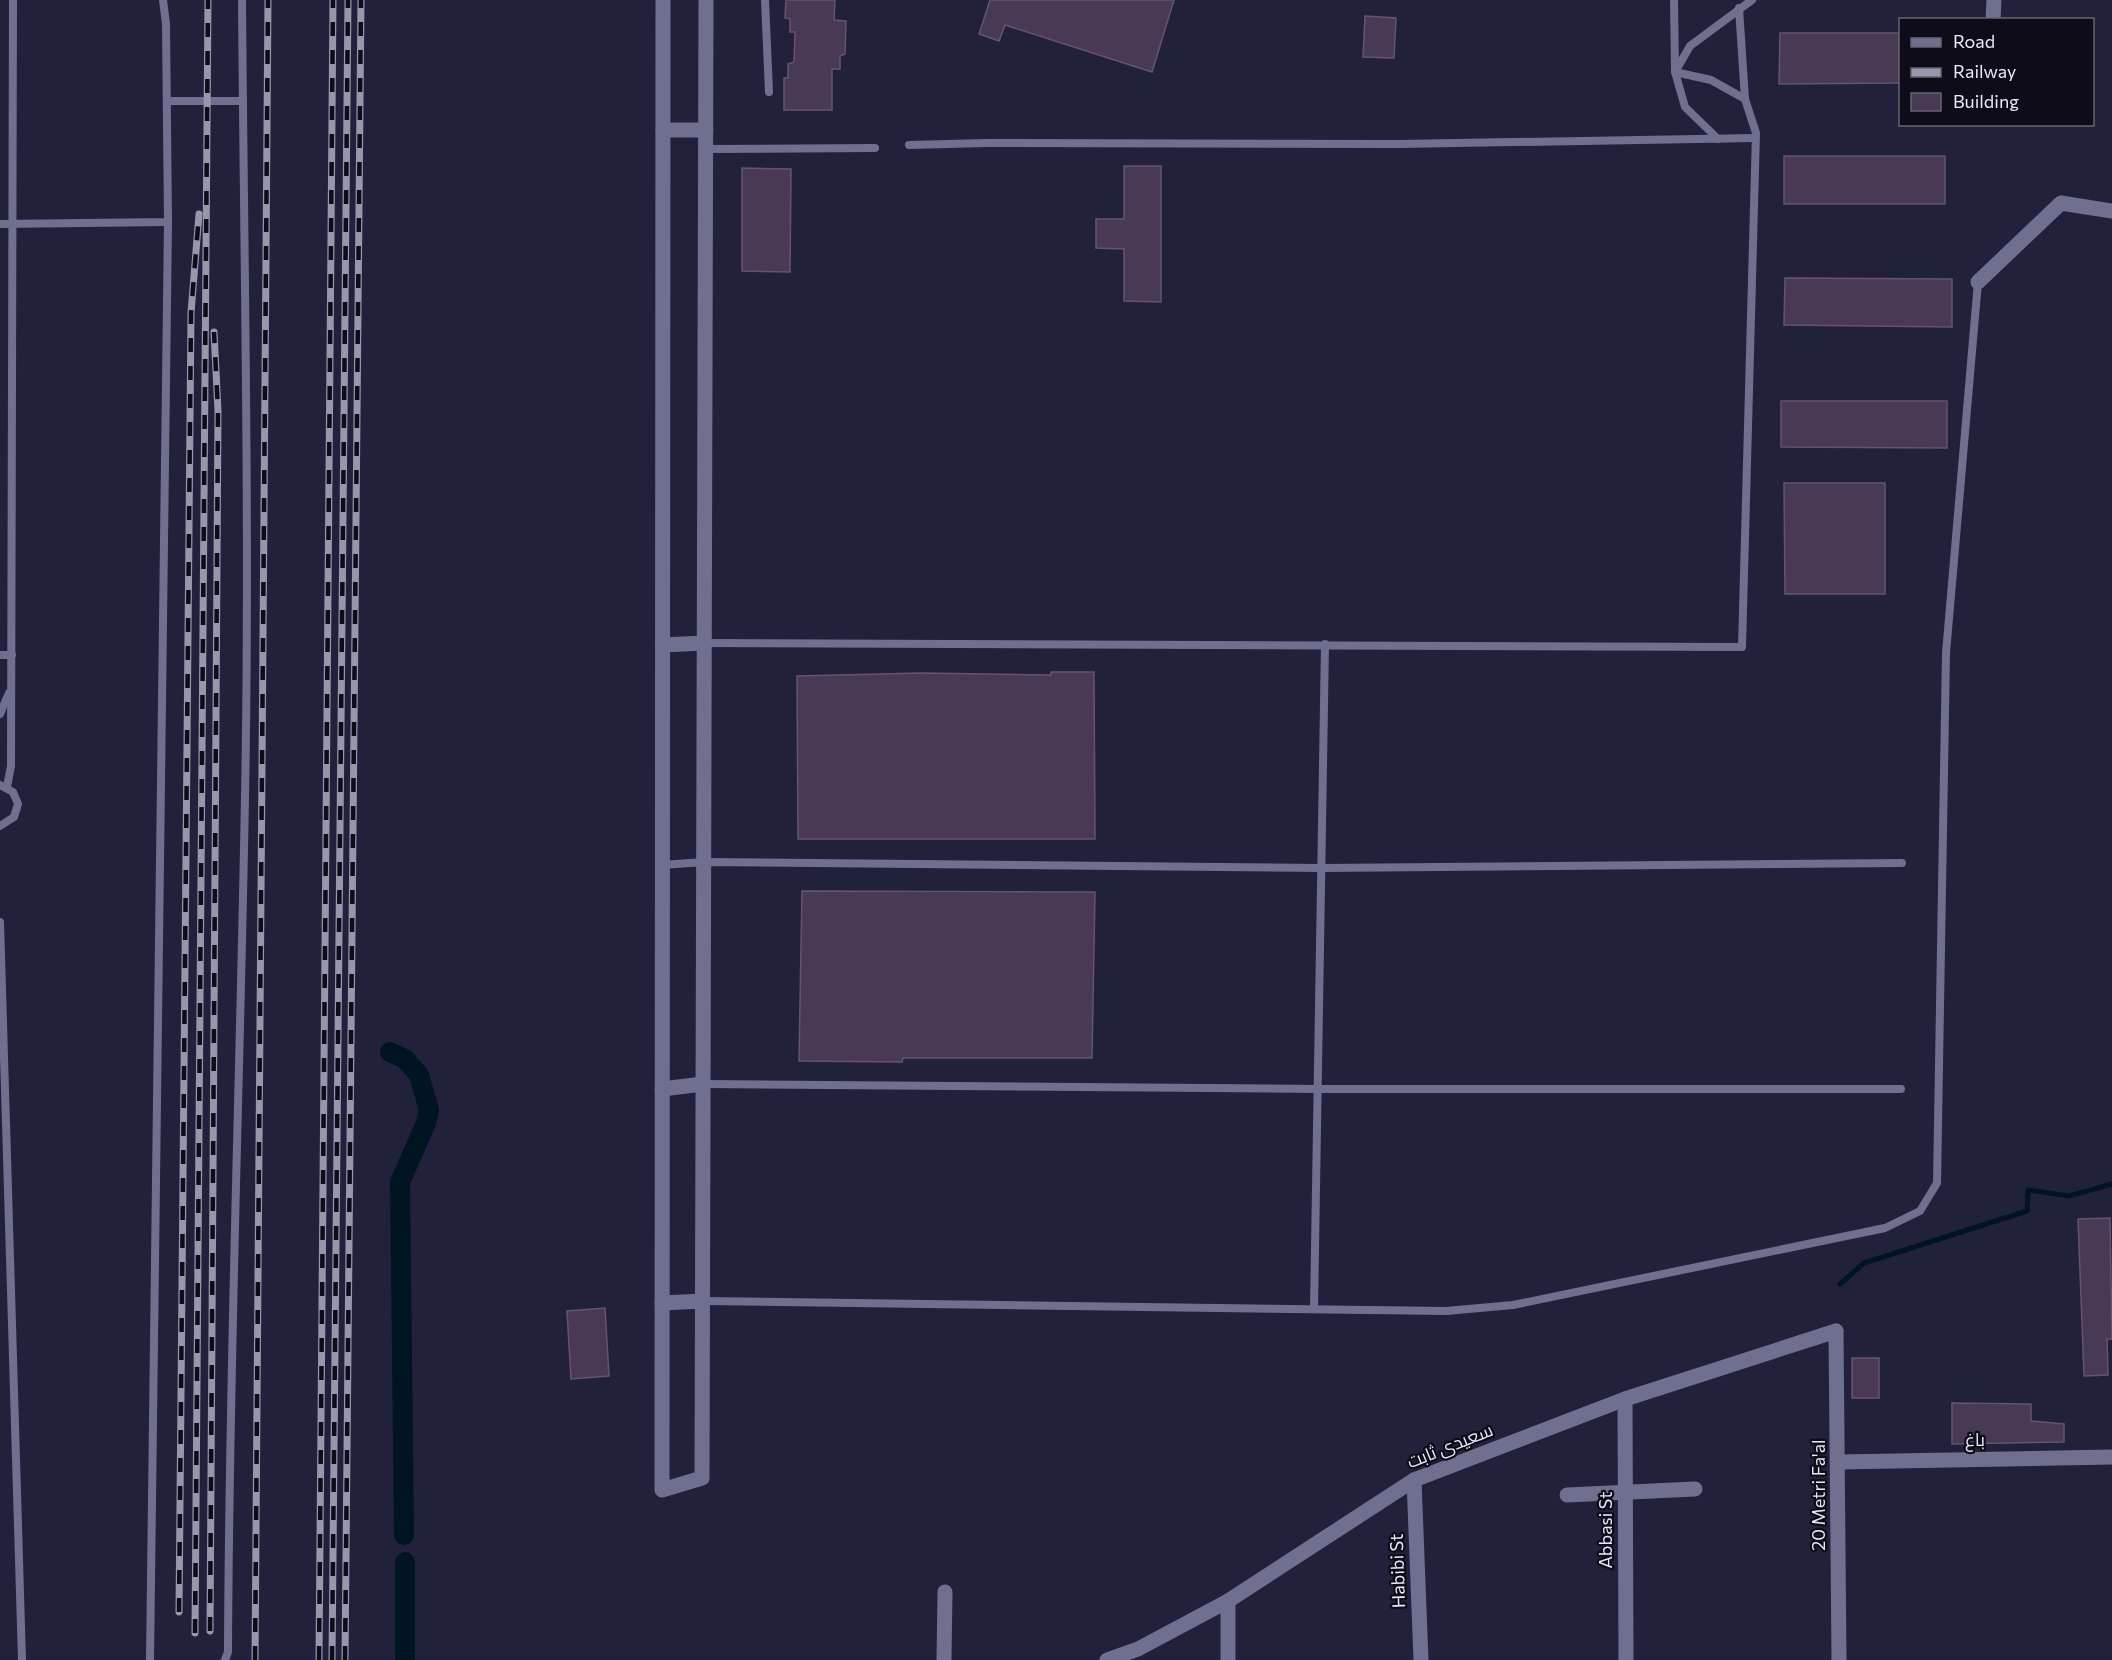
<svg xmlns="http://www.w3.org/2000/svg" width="2112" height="1660" font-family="Commissioner,Cairo,sans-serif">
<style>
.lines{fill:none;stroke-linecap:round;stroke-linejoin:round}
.stream{stroke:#001421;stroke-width:5}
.canal{stroke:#001421;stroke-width:20}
.building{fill:#483954;stroke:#655471;stroke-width:1.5}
.lane{stroke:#6f708f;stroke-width:8}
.street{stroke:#6f708f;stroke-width:15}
.secondary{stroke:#6f708f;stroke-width:15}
.rail-casing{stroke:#9696ac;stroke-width:7}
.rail{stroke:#0d0c18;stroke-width:4.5;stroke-dasharray:14;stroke-linecap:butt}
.labels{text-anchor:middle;stroke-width:4.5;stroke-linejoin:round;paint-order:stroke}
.street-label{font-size:18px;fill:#e7e8fa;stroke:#0d0c18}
</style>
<rect width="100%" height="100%" fill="#22213c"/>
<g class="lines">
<polyline class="stream" points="1840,1284 1864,1263 2027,1211 2028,1190 2069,1196 2112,1184"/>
<g class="canal">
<polyline points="390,1052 405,1059 419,1075 429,1110 426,1123 400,1182 404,1535"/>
<polyline points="405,1562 405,1660"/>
</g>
</g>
<g class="building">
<polygon points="786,0 835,0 834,20 846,21 845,54 840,56 840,69 832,69 832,110 784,110 784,78 788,78 788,64 794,62 795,32 790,32 790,19 785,18"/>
<polygon points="990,0 1174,0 1152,72 1005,25 999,41 979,34"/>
<polygon points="1365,16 1396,18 1394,58 1363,57"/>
<polygon points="1780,33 1900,33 1900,83 1779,84"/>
<rect x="1784" y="156" width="161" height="48"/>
<polygon points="1124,166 1161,166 1161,302 1124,301 1124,249 1096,248 1096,219 1124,219"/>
<polygon points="742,168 791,169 790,272 742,271"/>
<polygon points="1785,278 1952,279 1952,327 1784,325"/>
<polygon points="1781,401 1947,401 1947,448 1781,447"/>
<polygon points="1784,483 1885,483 1885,594 1785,594"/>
<polygon points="1051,672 1094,672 1095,839 798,839 797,676 921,673 1051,675"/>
<polygon points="802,891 1095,892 1092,1058 903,1058 902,1062 799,1061"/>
<polygon points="2110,1218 2112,1339 2107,1339 2108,1375 2084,1376 2078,1219"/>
<polygon points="605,1308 609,1376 571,1379 567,1311"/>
<rect x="1852" y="1358" width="27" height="40"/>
<polygon points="1952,1403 2031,1404 2031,1421 2064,1424 2064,1442 1952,1444"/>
</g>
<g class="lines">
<g class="lane">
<polyline points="765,0 769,92"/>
<polyline points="1739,8 1745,99"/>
<polyline points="167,101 243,101"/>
<polyline points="1718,139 1685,107 1675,72 1690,46 1752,0"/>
<polyline points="909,145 986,143 1399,144 1755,138"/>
<polyline points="706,149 875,148"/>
<polyline points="0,224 168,222 166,24 163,0"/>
<polyline points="704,643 1742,647 1756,133 1745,99 1711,80 1675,72 1674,0"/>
<polyline points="0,655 12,655"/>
<polyline points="0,714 9,693"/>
<polyline points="0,785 13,792 18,804 14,817 0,826"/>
<polyline points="7,787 11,766 13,0"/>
<polyline points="662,865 704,862 1322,868 1902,863"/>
<polyline points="0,922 22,1660"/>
<polyline points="703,1084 1319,1089 1901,1089"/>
<polyline points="703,1301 1446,1311 1513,1305 1885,1228 1920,1211 1937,1183 1946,653 1978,282"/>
<polyline points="1314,1309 1325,644"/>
<polyline points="150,1660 168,222"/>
<path d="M 225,1660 L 228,1652 C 229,1367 240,1082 245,797 C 250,531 244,266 242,0"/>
</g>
<g class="street">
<polyline points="1993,20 1994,0"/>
<polyline points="1978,282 2061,203 2112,211"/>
<polyline points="1625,1399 1626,1660"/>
<polyline points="1839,1462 2112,1457"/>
<polyline points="1414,1480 1421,1660"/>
<polyline points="1567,1495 1695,1489"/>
<polyline points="1107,1660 1138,1649 1228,1601 1414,1480 1625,1399 1836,1331"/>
<polyline points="1228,1660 1228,1601"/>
</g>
<g class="secondary">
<polyline points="663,0 662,1490 702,1478 706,0"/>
<polyline points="663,130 706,130"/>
<polyline points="663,645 704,643"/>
<polyline points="662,1089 703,1084"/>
<polyline points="662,1303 703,1301"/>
<polyline points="1836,1331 1839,1660"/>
<polyline points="944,1660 945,1592"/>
</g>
<g class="rail-casing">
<g id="rail">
<polyline points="179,1612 191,313 199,214"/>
<polyline points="210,1631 218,411 214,332"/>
<polyline points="195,1633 208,0"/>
<polyline points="255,1660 268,0"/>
<polyline points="319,1660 333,0"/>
<polyline points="332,1660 348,0"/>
<polyline points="345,1660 361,0"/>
</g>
</g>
<use href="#rail" class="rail"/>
</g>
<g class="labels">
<g class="street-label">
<text transform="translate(1975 1440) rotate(-1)" y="6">باغ</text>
<text transform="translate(1450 1446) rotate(-22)" y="6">سعیدی ثابت</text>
<text transform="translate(1819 1495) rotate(-90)" y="6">20 Metri Fa'al</text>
<text transform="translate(1606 1530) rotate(-90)" y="6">Abbasi St</text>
<text transform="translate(1398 1571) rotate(-92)" y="6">Habibi St</text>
</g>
</g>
<rect x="1899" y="18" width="195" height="108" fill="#0d0c18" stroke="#646472" stroke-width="1.5"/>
<rect x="1911" y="38" width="30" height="9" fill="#6f708f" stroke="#646472" stroke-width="1.5"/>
<text x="1953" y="48" font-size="18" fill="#e7e8fa">Road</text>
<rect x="1911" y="68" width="30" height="9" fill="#9696ac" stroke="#646472" stroke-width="1.5"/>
<text x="1953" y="78" font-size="18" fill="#e7e8fa">Railway</text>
<rect x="1911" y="93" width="30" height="18" fill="#483954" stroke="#646472" stroke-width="1.5"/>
<text x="1953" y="108" font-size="18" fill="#e7e8fa">Building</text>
</svg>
